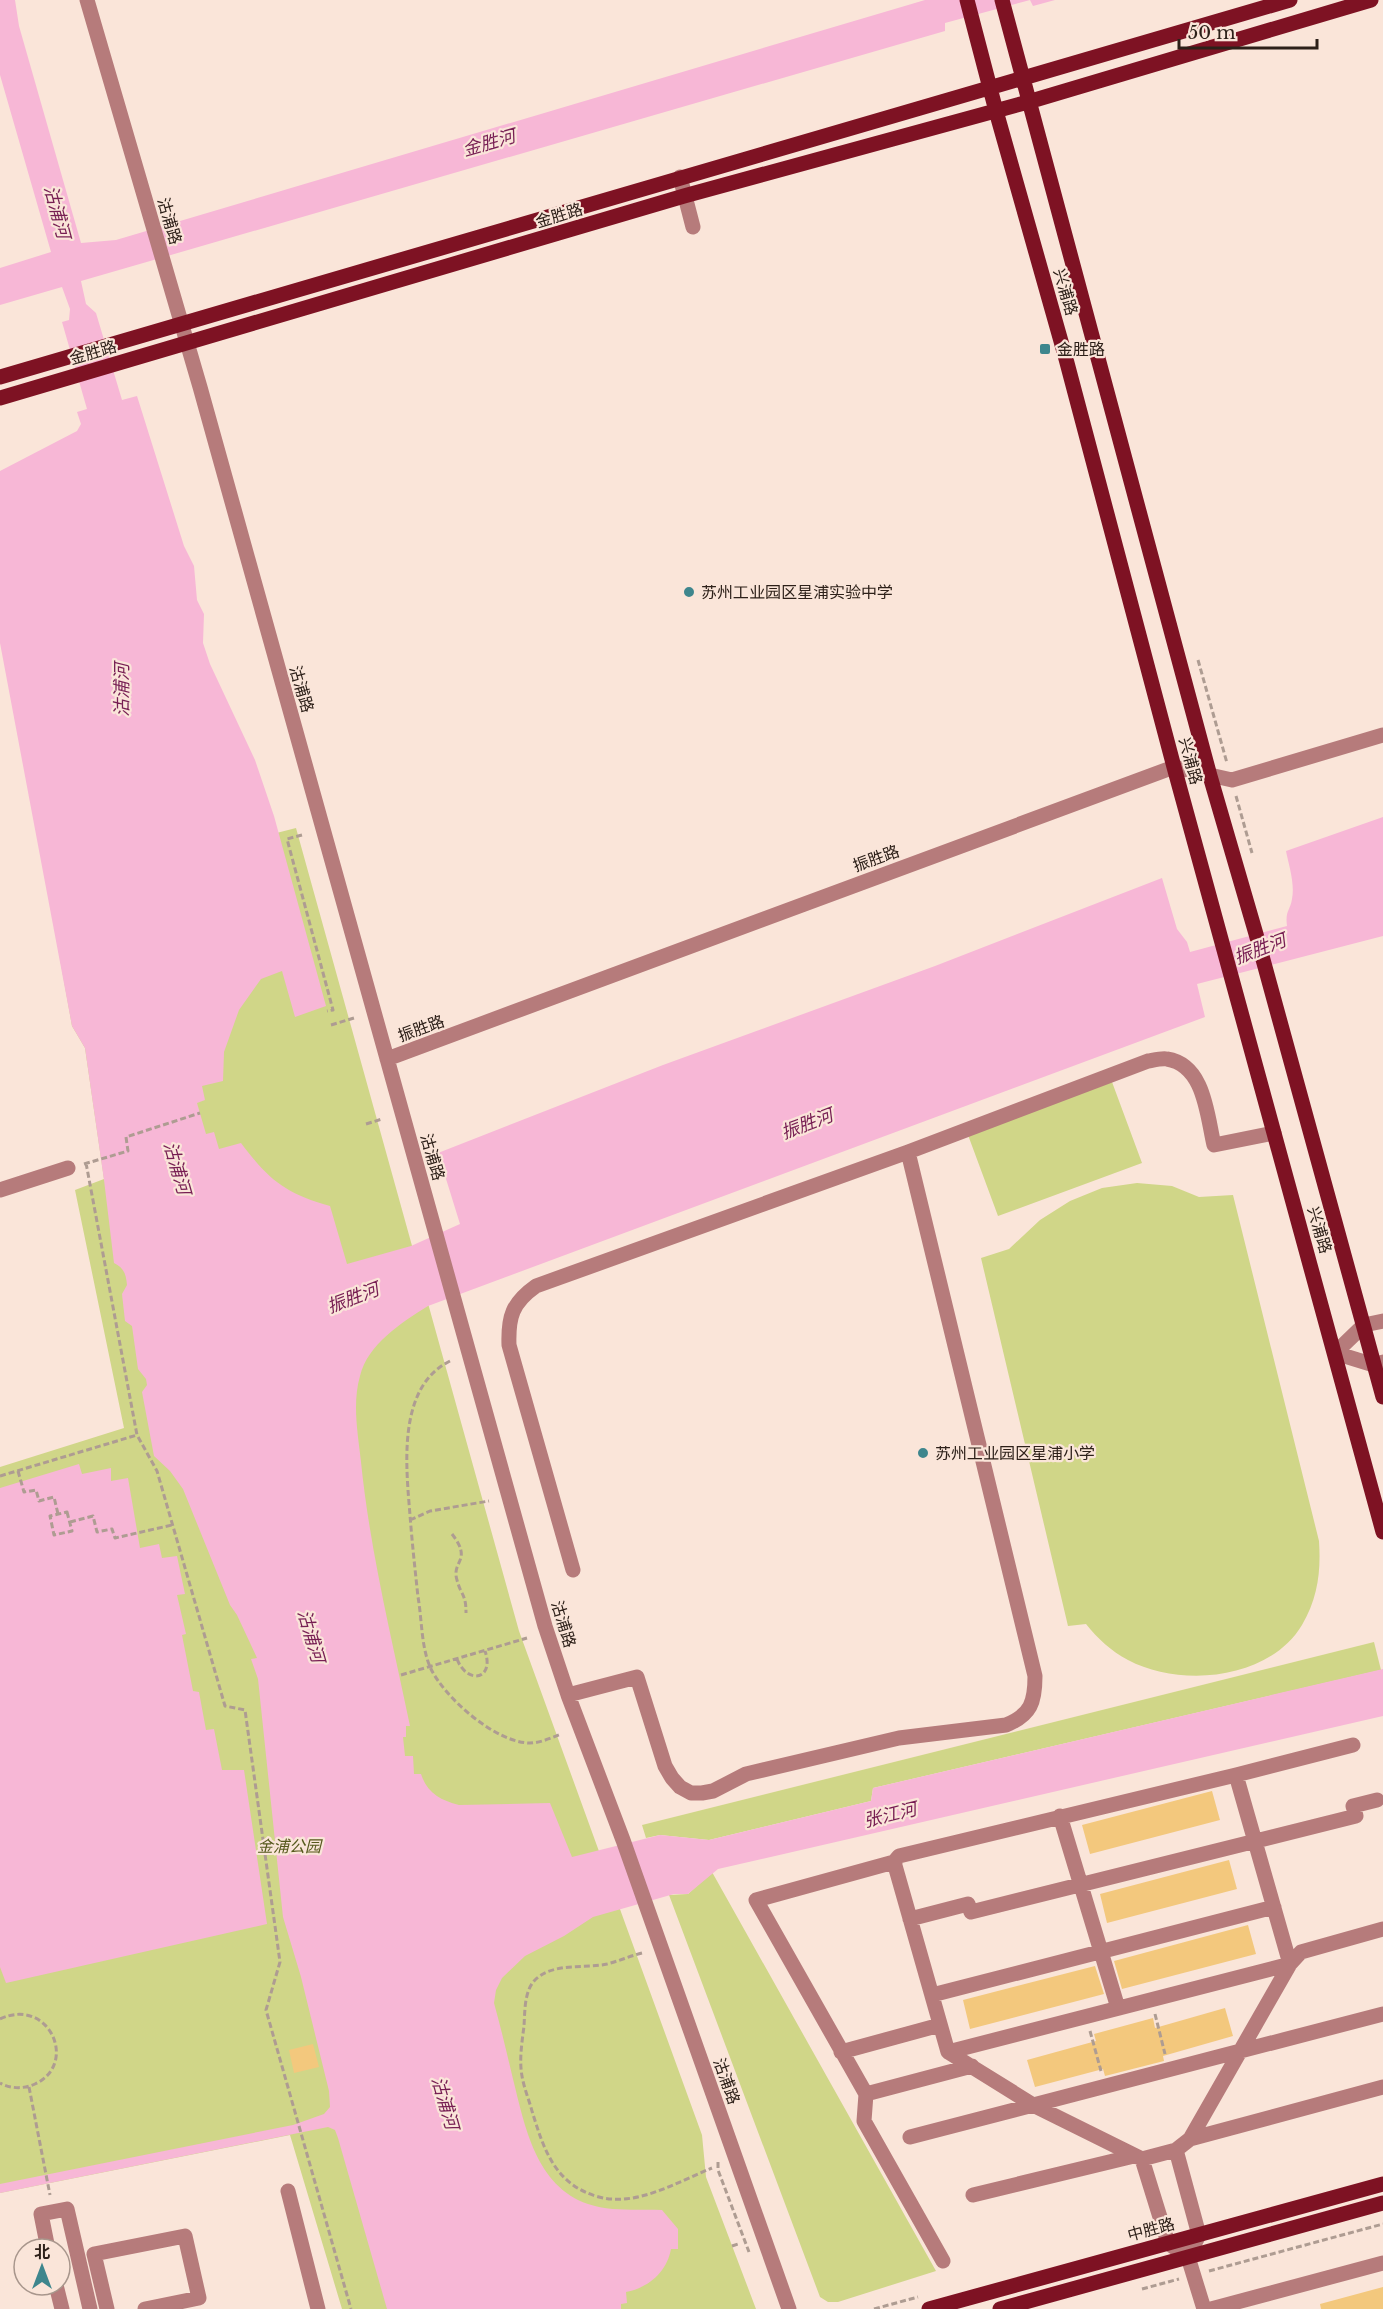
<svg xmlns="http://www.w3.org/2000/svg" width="1383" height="2309" font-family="'Libre Baskerville','Noto Sans SC',serif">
<rect width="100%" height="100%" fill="#fae5d9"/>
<!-- green -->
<path fill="#d0d688" d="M296 828 519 1631 702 2135 706 2177 756 2309H342L290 2135 0 2193V1467L124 1428 75 1190 104 1179 85 1048 72 1026 48 891Z
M1112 1082 1142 1163 998 1216 968 1135Z
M1137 1183 1172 1186 1199 1197 1233 1195 1319 1541C1321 1571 1318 1598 1302 1625 1269 1680 1181 1688 1128 1660 1111 1651 1098 1639 1086 1624L1068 1626 981 1258 1009 1249 1040 1220 1070 1201 1102 1188Z
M1374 1642 1381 1670 873 1788 871 1801 709 1840 660 1835 646 1838 642 1825Z
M712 1872 936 2271 838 2302H828L820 2297 669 1895 688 1894Z"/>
<!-- water -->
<path fill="#f7b7d6" d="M0 0H15L19 26 81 243 116 240 925 0H1055L1033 6 1030 0 945 23V31L81 281 86 304 96 313 122 400 137 396 184 546 194 566 197 600 204 614 203 643 210 664 255 760 274 816 326 1006 295 1017 282 971 261 979 239 1010 224 1052 223 1081 202 1086 205 1100 197 1103 206 1134 214 1132 219 1149 241 1143C269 1180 285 1193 330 1206L347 1264 411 1246 460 1224 438 1153 663 1065 935 966 1162 878 1177 929 1187 942 1190 952 1287 926C1285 911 1290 911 1292 899 1295 884 1289 866 1286 851L1383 817V936L1197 984 1205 1017 428 1306C401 1323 368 1344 360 1376 352 1404 358 1434 361 1462 370 1551 392 1639 410 1726H406V1737H403L405 1756H413L414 1774H421C427 1793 440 1800 459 1805L550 1803 572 1857 660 1835 709 1840 871 1801 873 1788 1383 1669V1716L718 1869 688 1894H674L593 1917 564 1936 525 1956 502 1978 496 1990 494 2003C501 2028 507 2054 513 2079 525 2127 536 2186 588 2204 612 2212 638 2209 662 2210L678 2229V2249H671C667 2272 648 2288 626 2292L627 2303 621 2304V2309H387L338 2138 335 2130 328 2127 0 2193V2184L293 2125 324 2114 330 2107 329 2091 301 1977 283 1917 258 1679 251 1659 257 1658 237 1615 230 1605 183 1489 170 1471 154 1456 142 1392 147 1385 146 1379 138 1369 132 1326 125 1321 122 1294 127 1285C126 1274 124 1268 114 1263L104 1180 85 1048 72 1026 0 643V471L77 431 81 424 77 412 87 409 62 322 69 320 70 309 62 287 0 305V268L51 252 0 75Z
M79 1464 82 1474 111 1468V1481L128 1478 140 1548 159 1544 162 1558 177 1556 185 1594 177 1595 186 1634 182 1635 193 1691 199 1692 206 1730 214 1729 222 1770H244L267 1924 6 1983 0 1967V1488Z"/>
<!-- building -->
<path fill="#f3c87d" d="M1212 1791 1220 1820 1090 1854 1082 1825Z
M1229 1860 1237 1889 1107 1923 1100 1894Z
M1248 1925 1256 1954 1122 1989 1114 1961Z
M1095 1966 1104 1994 970 2029 963 2000Z
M1225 2008 1233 2036 1163 2056 1164 2061 1105 2076 1103 2069 1035 2087 1027 2060 1096 2041 1094 2034 1153 2018 1155 2028Z
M313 2044 319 2067 294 2073 289 2050Z
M1383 2287V2309H1321L1320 2304Z"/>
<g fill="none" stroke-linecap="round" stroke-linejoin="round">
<!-- path -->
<path stroke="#ae9c92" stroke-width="3" stroke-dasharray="6 3" stroke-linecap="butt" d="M1198 660 1227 763
M1236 796 1252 853
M302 835 287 839 333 1010 327 1011
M331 1025 354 1018
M366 1124 382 1119
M86 1163 137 1435 157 1471 225 1706 245 1710 280 1962 266 2010 351 2309
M84 1164 128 1151 126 1137 200 1113
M450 1361C397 1387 406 1466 410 1515 412 1542 415 1569 418 1597 422 1619 421 1648 431 1669 445 1698 496 1743 530 1743 540 1743 551 1738 561 1734
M18 1471 24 1492 36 1490 39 1501 54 1497 58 1514
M0 1476 137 1435
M67 1512 72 1531 54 1535 50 1516Z
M410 1520 430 1511 489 1501
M70 1522 93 1516 97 1532 112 1529 115 1538 172 1525
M452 1534C473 1561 451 1561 457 1580 461 1596 466 1593 466 1613
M457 1659C467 1685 495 1680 485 1651
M401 1675 527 1638
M642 1953C630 1956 619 1961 607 1964 585 1969 555 1962 536 1979 524 1990 525 2011 524 2026 522 2042 519 2060 522 2076 524 2088 529 2100 532 2111 544 2150 555 2185 599 2197 637 2207 677 2182 712 2168
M1155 2014 1165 2054
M0 2019C49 1996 79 2064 35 2084 24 2089 11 2089 0 2083
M1090 2031 1101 2071
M29 2087 50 2195
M718 2162V2170L749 2252
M732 2246 738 2244
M1209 2271 1383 2224
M1142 2289 1179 2279
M874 2309 918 2297"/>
<!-- minor -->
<path stroke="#b67b7b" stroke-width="15" d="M87 0 200 387 545 1626 568 1695 623 1840 789 2309
M680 177 693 227
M387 1059 1174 767 1232 780 1383 735
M0 1190 68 1168
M1383 1321 1364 1325 1335 1353 1374 1365 1383 1362
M573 1570 509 1345C508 1317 512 1303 536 1286L908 1152 1148 1061C1154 1060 1162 1058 1167 1059 1205 1065 1207 1116 1214 1145L1274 1133
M568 1695 637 1677 665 1766 672 1778 680 1787 691 1793H702L713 1791 746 1774 899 1738 1006 1725C1031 1715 1035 1702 1035 1676L908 1152
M1060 1816 1118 2008
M894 1862 948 2052 1035 2106 1142 2159 1176 2150 1190 2139 1290 1964 1236 1775
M910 1919 968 1904 971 1912 1356 1816 1353 1806 1377 1800
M932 1995 1274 1907
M841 2052 940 2025
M948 2052 1290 1964 1301 1952 1383 1929
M866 2094 972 2066
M910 2137 1383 2014
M1190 2139 1383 2087
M1176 2150 1199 2235 1188 2257
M1142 2159 1168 2243 1188 2257 1204 2309
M288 2191 318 2309
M973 2195 1134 2156
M48 2249 41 2214 67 2209 90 2309
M943 2261 864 2121 866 2094 756 1900 894 1862 899 1856 1236 1775 1353 1745
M56 2285 62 2309
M107 2309 94 2254 185 2236 199 2298 145 2309
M1211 2309 1383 2263"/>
<!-- major -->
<path stroke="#7e1223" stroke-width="15" d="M967 0 996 111 1066 359 1174 767 1383 1532
M1002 0 1210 776 1256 934 1383 1397
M0 377 1290 0
M0 398 684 196 1028 102 1371 0
M929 2309 1383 2184
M1000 2309 1383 2203"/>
</g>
<!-- markers -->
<g fill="#3e868d" stroke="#fae5d9" stroke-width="2">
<rect x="1039" y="343" width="12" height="12" rx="3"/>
<circle cx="689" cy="592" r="6"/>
<circle cx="923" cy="1453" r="6"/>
</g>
<g text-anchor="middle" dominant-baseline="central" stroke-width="4.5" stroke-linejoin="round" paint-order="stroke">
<!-- street labels -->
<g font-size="16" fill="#2d2019" stroke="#fae5d9">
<text transform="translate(559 215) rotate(-17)">金胜路</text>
<text transform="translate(170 221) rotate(74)">沽浦路</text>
<text transform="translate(1066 292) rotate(74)">兴浦路</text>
<text transform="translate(93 352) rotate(-16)">金胜路</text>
<text transform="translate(302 689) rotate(74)">沽浦路</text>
<text transform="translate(1191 761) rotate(75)">兴浦路</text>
<text transform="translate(876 858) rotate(-20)">振胜路</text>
<text transform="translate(421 1028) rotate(-20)">振胜路</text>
<text transform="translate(433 1157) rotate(74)">沽浦路</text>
<text transform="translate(1320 1230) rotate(74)">兴浦路</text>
<text transform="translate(564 1624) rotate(73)">沽浦路</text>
<text transform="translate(727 2081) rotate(70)">沽浦路</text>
<text transform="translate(1151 2229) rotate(-15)">中胜路</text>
</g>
<!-- poi labels -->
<g font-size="16" fill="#2d2019" stroke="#fae5d9" text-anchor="start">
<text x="1057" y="349">金胜路</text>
<text x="701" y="592">苏州工业园区星浦实验中学</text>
<text x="935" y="1453">苏州工业园区星浦小学</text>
</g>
<!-- park labels -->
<g font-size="16" font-style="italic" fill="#56591d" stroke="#fae5d9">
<text x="289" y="1846">金浦公园</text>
</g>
<!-- water labels -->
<g font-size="18" font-style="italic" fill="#771e53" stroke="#fae5d9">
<text transform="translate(489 143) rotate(-16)">金胜河</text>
<text transform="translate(57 212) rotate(75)">沽浦河</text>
<text transform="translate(122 690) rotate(-90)">沽浦河</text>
<text transform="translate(1260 949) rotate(-21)">振胜河</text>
<text transform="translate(807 1124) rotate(-21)">振胜河</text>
<text transform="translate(177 1168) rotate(74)">沽浦河</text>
<text transform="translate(353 1298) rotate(-21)">振胜河</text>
<text transform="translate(311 1636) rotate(74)">沽浦河</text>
<text transform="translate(890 1815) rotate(-14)">张江河</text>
<text transform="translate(445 2103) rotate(74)">沽浦河</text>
</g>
</g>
<!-- north arrow -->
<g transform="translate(42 2267)"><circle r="28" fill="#fae5d9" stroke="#a8968c" stroke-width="1.5"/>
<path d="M0-4.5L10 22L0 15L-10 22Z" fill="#3e868d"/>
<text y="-9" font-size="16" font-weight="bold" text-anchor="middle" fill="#2d2019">北</text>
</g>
<!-- scale -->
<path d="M1179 39v9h138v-9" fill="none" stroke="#2d2019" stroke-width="3"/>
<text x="1188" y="39" font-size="18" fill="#2d2019" stroke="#fae5d9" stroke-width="4.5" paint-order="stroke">50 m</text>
</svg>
